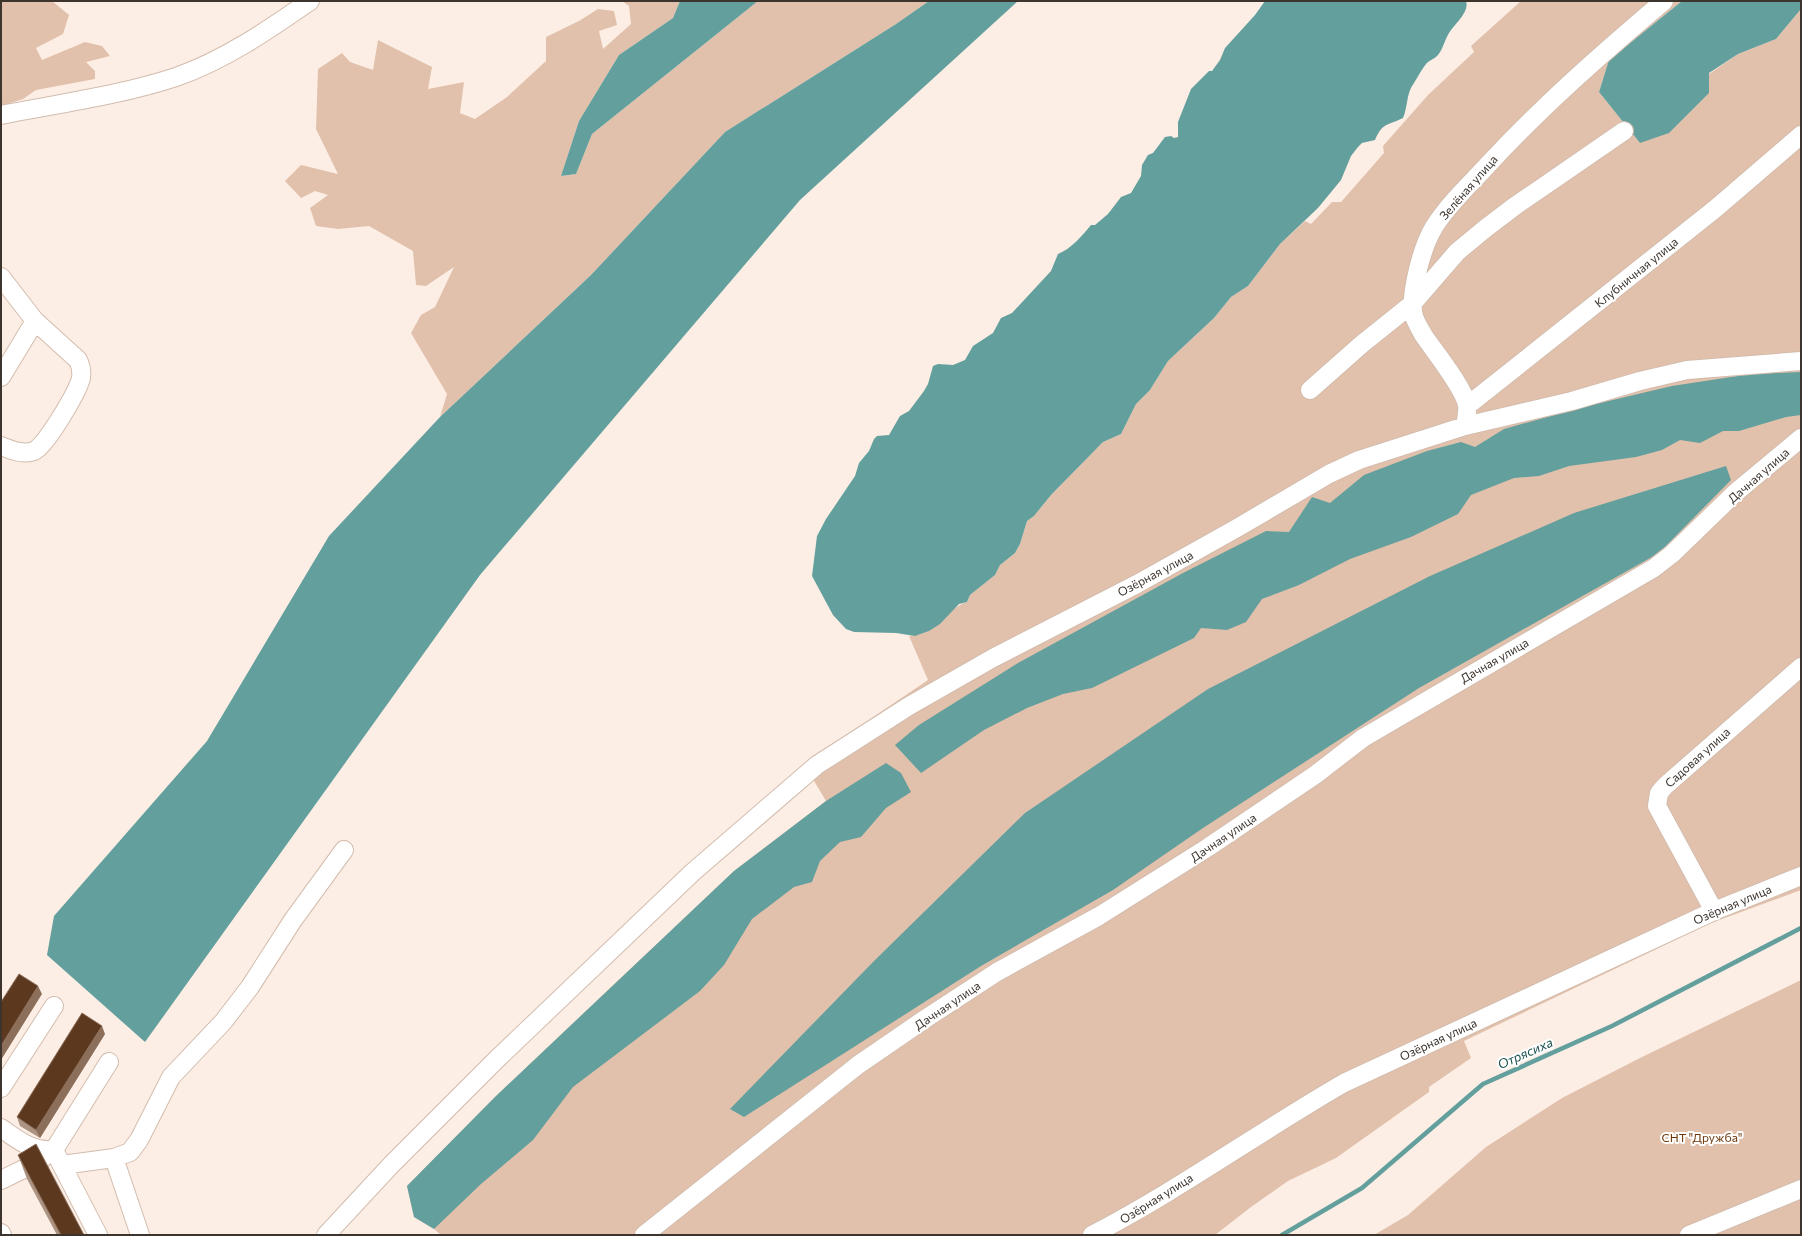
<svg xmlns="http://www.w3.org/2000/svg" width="1802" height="1236" font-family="Commissioner,sans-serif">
<rect width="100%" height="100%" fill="#fceee5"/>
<!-- green -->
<path fill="#e2c1ac" d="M1 1H52L69 15 63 34 36 48 42 60 85 42 102 46 110 56 86 62 95 71V79L36 90 23 99 1 106Z
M622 1H680L673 18 619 55 579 121 561 176 576 174 592 134 758 1H929L896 24 725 132 591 275 440 417 447 394 411 333 421 315 435 307 454 267 426 286 416 285 413 251 369 226 338 229 316 226 310 208 328 195 315 191 301 198 285 181 301 165 338 174 316 129 318 69 342 53 350 62 373 70 378 40 432 67 428 89 464 82 460 113 475 119 507 97 546 61V37L579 21 598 9 614 11 617 25 599 31 603 49 631 24 629 6Z
M1521 1H1682L1609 60 1599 92 1640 143 1709 74 1738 54 1776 39 1801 9V890L1711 923 1464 1041 1471 1058 1429 1087V1092L1336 1158 1288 1181 1251 1207 1215 1235H441L434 1229 414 1217 407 1186 495 1097 734 871 826 801 804 764 928 680 909 636C939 635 944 609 967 602L970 595 995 575 1000 565 1015 553 1020 544 1027 521 1034 516 1051 495 1103 442 1121 434 1136 404 1150 390 1168 361 1214 318 1231 297 1248 286 1280 244 1305 221 1311 224 1332 202H1341L1384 153 1383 146 1428 95 1474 52 1471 46Z
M1801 980V1235H1374L1408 1215 1486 1147 1562 1098 1640 1058Z"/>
<!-- water -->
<path fill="#629f9d" d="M680 1H758L592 134 576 174 561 176 579 121 619 55 673 18Z
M929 1H1018L800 200 480 575 145 1042 47 955 54 916 207 741 329 536 440 417 591 275 725 132 896 24Z
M1265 1H1466C1470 12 1454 24 1449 33 1445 39 1443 49 1438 55 1435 59 1429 60 1426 64 1421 70 1418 77 1414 83 1406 93 1408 107 1403 118 1387 126 1383 122 1375 140L1362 143 1358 147 1351 156 1341 180 1318 208 1280 244 1248 286 1231 297 1214 318 1168 361 1150 390 1136 404 1121 434 1103 442 1051 495 1034 516 1027 521 1020 544 1015 553 1000 565 995 575 970 595 967 602 959 604 940 624 929 631 915 636 896 633 854 632 846 629 833 615 812 576 817 536 826 519 855 476 859 463 869 451 874 439 877 436 889 435 900 416 909 411 924 391 928 384 933 366 938 364 953 365 965 360 973 346 993 333 1001 318 1012 313 1051 271 1058 254C1072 248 1081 237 1091 225H1095L1108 214 1121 197 1131 193 1141 176 1142 165 1148 155 1153 153 1165 137 1171 136 1174 138 1178 137V122L1191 89 1209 71H1212L1220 60 1225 48 1255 15Z
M1682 1H1801V9L1776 39 1738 54 1709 73V93L1669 133 1640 143 1599 92 1609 60Z
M1801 372V415L1786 417 1739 431H1723L1700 443 1680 440 1662 450 1636 457 1569 466 1539 476 1514 478 1471 495 1458 514 1411 537 1350 559 1299 585 1262 599 1246 622 1227 630 1201 628 1194 638 1092 688 1063 694 1027 708 984 730 921 773 895 745 919 725 1018 663 1183 573 1266 531 1289 532 1312 497 1330 503 1364 475 1427 451 1461 442 1475 447 1504 429 1583 407 1672 386 1751 374Z
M1726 466 1731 480 1659 553 1419 688 1203 828 1113 890 981 966 744 1117 730 1109 873 962 1025 813 1208 689 1430 576 1574 513Z
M886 763 901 773 911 792 886 808 861 837 840 842 820 861 812 882 794 887 752 919 724 965 700 991 573 1087 533 1140 481 1184 434 1229 414 1217 407 1186 495 1097 734 871 826 801Z"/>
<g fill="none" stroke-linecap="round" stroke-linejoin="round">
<!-- stream -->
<path stroke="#629f9d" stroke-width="4.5" d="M1282 1235 1362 1188 1483 1084 1612 1026 1801 928"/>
<!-- minor casing -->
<g stroke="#d3bcad" stroke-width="20">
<path id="minor" d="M1 115C57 104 122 95 176 77 225 60 268 30 310 1
M1 277 35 321 1 377
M1310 390 1362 344 1412 304 1457 252 1486 228 1515 206 1624 131
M1467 406 1715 209 1801 135
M1465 426C1466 420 1468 411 1467 405 1464 388 1435 352 1424 336 1420 329 1414 320 1413 312 1411 289 1422 247 1434 227 1447 206 1466 188 1483 170 1539 109 1600 55 1664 1
M1 446C11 450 23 455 34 451 46 446 78 391 81 378 82 371 81 366 78 360L35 321
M1714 911 1657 806 1659 793 1665 786 1801 667
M1 1088 54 1006
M1 1128C18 1140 32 1152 54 1150
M114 1158 140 1235
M62 1165 114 1158 130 1152 139 1140 171 1077 223 1022 250 987 293 920 344 850
M1 1180 30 1166 44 1157
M1 1233 2 1235
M98 1235 54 1150 109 1062
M326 1235 391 1165 497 1059 693 872 817 765 909 706 993 658 1137 584 1237 528 1329 474 1359 460 1465 426 1572 401 1640 381 1687 370 1801 361
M644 1235 858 1065 925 1019 997 972 1099 916 1207 848 1315 775 1363 738 1654 568 1672 554 1735 493 1801 438
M1092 1235C1179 1190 1259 1132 1344 1083L1714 911 1801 876
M1689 1235 1801 1189"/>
</g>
<!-- minor -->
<use href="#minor" stroke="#fff" stroke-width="18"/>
</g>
<!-- wall -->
<path fill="#ac9382" d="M105 1034 40 1138 20 1126 17 1117Z
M18 1155 84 1235H57L27 1179Z"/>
<!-- shaded-wall -->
<path fill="#8c6f5a" d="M38 986 42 994 1 1060V1046Z
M102 1026 105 1034 40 1138 36 1130Z"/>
<!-- building -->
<path fill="#5c381f" stroke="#8c6f5a" d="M19 974 38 986 1 1046V1002Z
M82 1013 102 1026 36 1130 17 1117Z
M36 1144 84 1235H61L18 1155Z"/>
<g text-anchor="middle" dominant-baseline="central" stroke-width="4" stroke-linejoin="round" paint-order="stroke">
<!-- street labels -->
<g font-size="12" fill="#3d342e" stroke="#fff">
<text transform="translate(1468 187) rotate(-49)">Зелёная улица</text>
<text transform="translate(1636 272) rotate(-39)">Клубничная улица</text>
<text transform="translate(1758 475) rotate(-41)">Дачная улица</text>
<text transform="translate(1155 573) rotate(-28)">Озёрная улица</text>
<text transform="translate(1494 660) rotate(-30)">Дачная улица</text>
<text transform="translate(1697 757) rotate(-42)">Садовая улица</text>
<text transform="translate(1223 837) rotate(-34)">Дачная улица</text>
<text transform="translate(1732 904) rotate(-23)">Озёрная улица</text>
<text transform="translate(947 1005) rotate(-34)">Дачная улица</text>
<text transform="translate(1438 1039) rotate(-25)">Озёрная улица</text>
<text transform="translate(1156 1198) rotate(-32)">Озёрная улица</text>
</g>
<!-- park labels -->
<g font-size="12" fill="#6c3608" stroke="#fff">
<text x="1702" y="1137">СНТ "Дружба"</text>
</g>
<!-- water labels -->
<g font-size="13" font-style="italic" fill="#1b514f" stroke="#fff">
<text transform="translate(1525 1053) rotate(-24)">Отрясиха</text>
</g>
</g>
<!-- border -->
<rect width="1802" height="1236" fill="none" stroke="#3d342e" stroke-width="4"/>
</svg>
